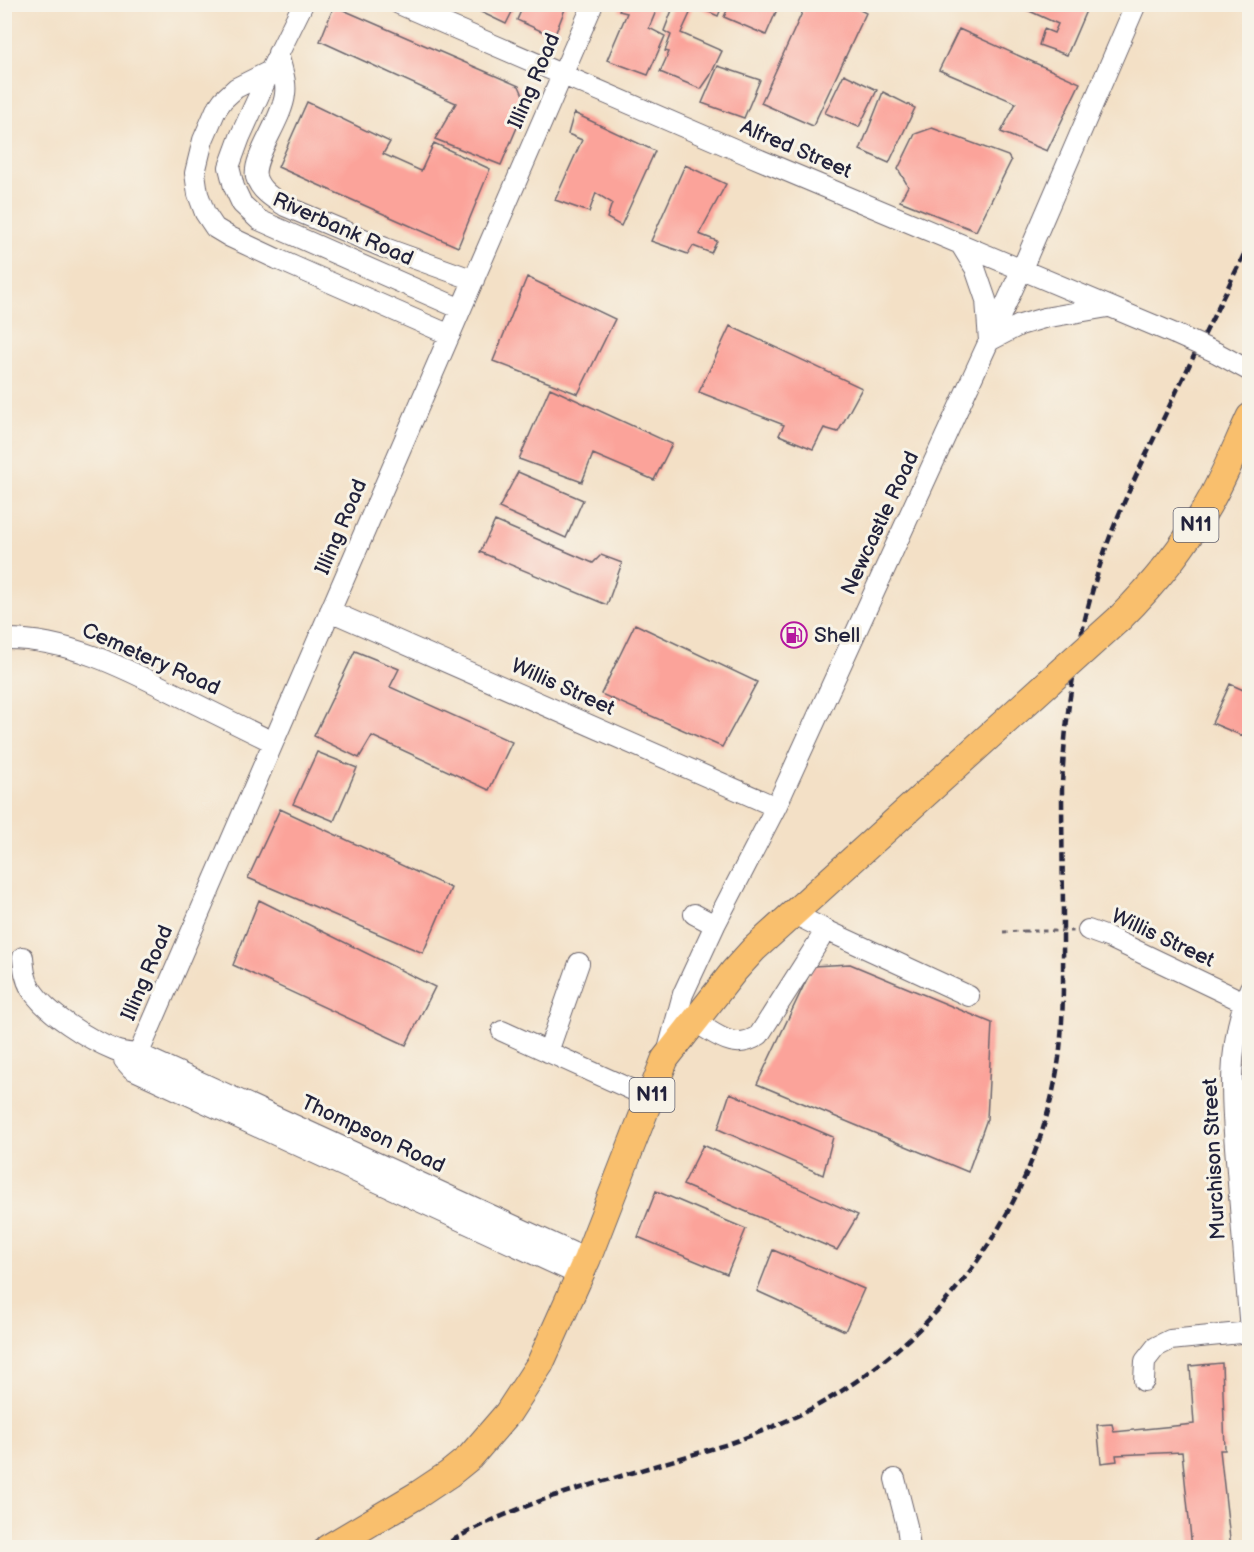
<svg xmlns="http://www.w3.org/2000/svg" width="1254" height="1552" font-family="'Balsamiq Sans',sans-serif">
<rect width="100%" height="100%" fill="#f7f3e8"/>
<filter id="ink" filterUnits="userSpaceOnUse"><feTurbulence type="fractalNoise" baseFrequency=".0167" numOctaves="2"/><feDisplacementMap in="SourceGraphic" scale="12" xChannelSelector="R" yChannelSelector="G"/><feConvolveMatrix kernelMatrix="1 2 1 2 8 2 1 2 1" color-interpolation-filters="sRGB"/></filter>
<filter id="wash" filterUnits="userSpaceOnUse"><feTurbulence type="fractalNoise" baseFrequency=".008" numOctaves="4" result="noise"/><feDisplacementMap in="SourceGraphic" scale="24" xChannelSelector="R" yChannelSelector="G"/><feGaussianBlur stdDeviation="1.35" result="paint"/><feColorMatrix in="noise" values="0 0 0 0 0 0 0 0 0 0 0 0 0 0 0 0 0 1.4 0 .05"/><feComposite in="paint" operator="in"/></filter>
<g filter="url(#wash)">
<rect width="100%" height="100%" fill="#f3e0c6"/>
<g id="blocks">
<!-- building -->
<path fill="#fba39a" d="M464 4H516L506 24Z
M524 4H567L554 37 517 20Z
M622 4H659L649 28 665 36 648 75 607 60 627 13 619 11Z
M691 4H723L718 16Z
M730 4H778L779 5 766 35 724 17Z
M806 4H848L866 13 813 126 761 103Z
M1014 4H1086L1088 6 1067 55 1039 45 1044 29 1054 33 1058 24Z
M674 5H680L692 9 681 33 722 51 710 76 701 89 660 72 669 52 665 51 671 35 664 31Z
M334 6 519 86 527 104 501 165 435 139 456 103 320 41Z
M959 29 1080 83 1047 151 1001 132 1016 103 939 70Z
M718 66 760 80 744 118 702 103Z
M844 74 877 90 859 127 825 113Z
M883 92 915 108 889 163 860 150Z
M307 102 390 142 383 154 421 171 434 143 490 169 458 247 278 167Z
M574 113 655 151 621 226 607 218 612 203 596 193 589 212 555 200 582 140 568 134Z
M932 128 1008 156 1011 161 976 231 900 201 908 186 898 169 915 134Z
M685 165 726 184 699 234 717 241 711 253 693 246 688 254 651 241Z
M527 277 615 319 578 394 493 361Z
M730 326 862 388 838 432 824 428 813 449 779 435 784 425 699 392Z
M550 388 672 444 654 480 593 454 582 482 519 459Z
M518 472 583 500 566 538 499 508Z
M495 521 593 563 601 555 622 563 607 605 480 552Z
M635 624 757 682 722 747 601 694Z
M355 651 399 669 390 687 512 742 489 790 372 736 359 758 314 736Z
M1230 684 1250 693V739L1212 723Z
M317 752 357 768 334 821 293 804Z
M280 809 451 888 423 953 248 878Z
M259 900 435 987 406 1045 233 965Z
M850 964 992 1023 987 1119 968 1172 757 1084 813 966Z
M730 1093 833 1137 823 1175 718 1129Z
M703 1145 858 1215 837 1250 683 1185Z
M656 1191 746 1229 727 1274 638 1237Z
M773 1250 864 1289 845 1331 757 1291Z
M1222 1363 1225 1450H1220L1231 1548H1192L1182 1452 1116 1455 1117 1461 1101 1463 1097 1425 1112 1424 1114 1432 1194 1424 1190 1366Z"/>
</g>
</g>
<g filter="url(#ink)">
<use href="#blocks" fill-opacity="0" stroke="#6b646c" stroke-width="1.5"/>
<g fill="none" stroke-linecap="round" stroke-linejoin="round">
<!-- minor casing -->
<g stroke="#6b646c" stroke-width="22">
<path id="minor" d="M303 4 270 71 240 137 229 167 234 187 242 204 259 220 461 309
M399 4 746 154 1175 334
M278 53C281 67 287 81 285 94 283 119 252 157 256 177 260 191 274 199 285 206L385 248 474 280
M270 71 236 88 223 100 216 110 203 140 195 173 198 194 205 213 215 228 230 237 277 259 450 335
M961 245 975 268 986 300 989 341 1020 325 1044 318 1108 307
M1215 352 1250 371
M330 611 776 807
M4 639C66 638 125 668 178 695 210 711 242 727 273 742
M694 914 715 925
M826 930 969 996
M1088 930 1110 938 1250 1005
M23 957C24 969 25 979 31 989 47 1014 88 1039 115 1050 122 1053 131 1053 139 1054L587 1259
M1250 988C1223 1049 1233 1119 1238 1183 1242 1232 1246 1281 1250 1330
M695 1022C718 1035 734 1052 759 1035L826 930 794 914
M502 1031 650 1098
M668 1050 683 994 715 925 776 807 1021 271 1136 4
M548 1052 579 963
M124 1060 132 1069 579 1275
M132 1069 593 4
M1144 1381 1145 1361 1156 1347 1170 1340 1250 1332
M895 1479 907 1526 910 1548"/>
</g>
<!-- highway casing -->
<g stroke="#6b646c" stroke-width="29">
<path id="highway" d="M1120 618C1154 584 1184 547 1208 505 1224 477 1236 447 1250 417
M328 1548 419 1494 449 1474 470 1457 508 1413 540 1364 587 1259 665 1059 734 971 754 949 1049 682"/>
</g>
<!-- path -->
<path stroke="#6b646c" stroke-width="3" stroke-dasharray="4.5 4.5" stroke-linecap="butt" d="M1003 932 1024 931"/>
<!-- minor -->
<use href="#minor" stroke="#fff" stroke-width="20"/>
<!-- highway -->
<use href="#highway" stroke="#f9bf6d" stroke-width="27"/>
<!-- rail -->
<path stroke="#22223b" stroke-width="4.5" stroke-dasharray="9 4.5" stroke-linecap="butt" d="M439 1548C476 1526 514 1510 554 1496L728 1444C764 1431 799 1417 832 1397 952 1324 1039 1198 1059 1058 1064 1016 1063 973 1063 931 1063 883 1062 834 1062 786 1065 708 1078 633 1102 559 1116 517 1135 478 1154 438 1185 373 1218 308 1250 242"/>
<!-- minor-bridge casing -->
<g stroke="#6b646c" stroke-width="22" stroke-linecap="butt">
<path id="minor-bridge" d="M1175 334 1215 352"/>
</g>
<!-- highway-bridge casing -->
<g stroke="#6b646c" stroke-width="29" stroke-linecap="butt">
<path id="highway-bridge" d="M1049 682 1120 618"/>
</g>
<!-- path-bridge -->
<path stroke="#6b646c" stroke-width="3" stroke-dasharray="4.5 4.5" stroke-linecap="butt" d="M1024 931H1075"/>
<!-- minor-bridge -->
<use href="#minor-bridge" stroke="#fff" stroke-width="20"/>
<!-- highway-bridge -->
<use href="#highway-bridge" stroke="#f9bf6d" stroke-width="27"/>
</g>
</g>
<!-- icons -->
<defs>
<g id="fuel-ring" transform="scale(1.35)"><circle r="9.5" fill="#f7f3e8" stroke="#b5179e" stroke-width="1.5"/><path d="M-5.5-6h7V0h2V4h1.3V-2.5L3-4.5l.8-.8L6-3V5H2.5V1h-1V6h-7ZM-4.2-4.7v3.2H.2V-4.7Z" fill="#b5179e"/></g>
</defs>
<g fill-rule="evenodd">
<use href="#fuel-ring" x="794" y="635"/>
</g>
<g text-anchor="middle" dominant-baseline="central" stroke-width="6" stroke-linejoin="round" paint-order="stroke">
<!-- shield labels -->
<g fill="#f7f3e8" stroke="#62616f" stroke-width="1.5">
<rect x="1173.5" y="508" width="45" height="34" rx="4.5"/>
<rect x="629.5" y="1078" width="45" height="34" rx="4.5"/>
</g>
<g font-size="20" font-weight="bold" fill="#22223b">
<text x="1196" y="525">N11</text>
<text x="652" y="1095">N11</text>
</g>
<!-- street labels -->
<g font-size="21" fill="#22223b" stroke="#f7f3e8">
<text transform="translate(534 81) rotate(-67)">Illing Road</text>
<text transform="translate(796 149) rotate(23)">Alfred Street</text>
<text transform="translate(343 229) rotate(24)">Riverbank Road</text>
<text transform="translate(880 523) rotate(-65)">Newcastle Road</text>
<text transform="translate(341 527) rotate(-67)">Illing Road</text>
<text transform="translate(151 659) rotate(24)">Cemetery Road</text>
<text transform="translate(563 687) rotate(24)">Willis Street</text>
<text transform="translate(1163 938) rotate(25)">Willis Street</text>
<text transform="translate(147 973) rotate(-67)">Illing Road</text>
<text transform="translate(373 1134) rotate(25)">Thompson Road</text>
<text transform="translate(1214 1159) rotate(-93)">Murchison Street</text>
</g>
<!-- poi labels -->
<g font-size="21" fill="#22223b" stroke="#f7f3e8" text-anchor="start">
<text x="814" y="635">Shell</text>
</g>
</g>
<!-- margin -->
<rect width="1254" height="1552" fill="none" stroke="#f7f3e8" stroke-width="24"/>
</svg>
